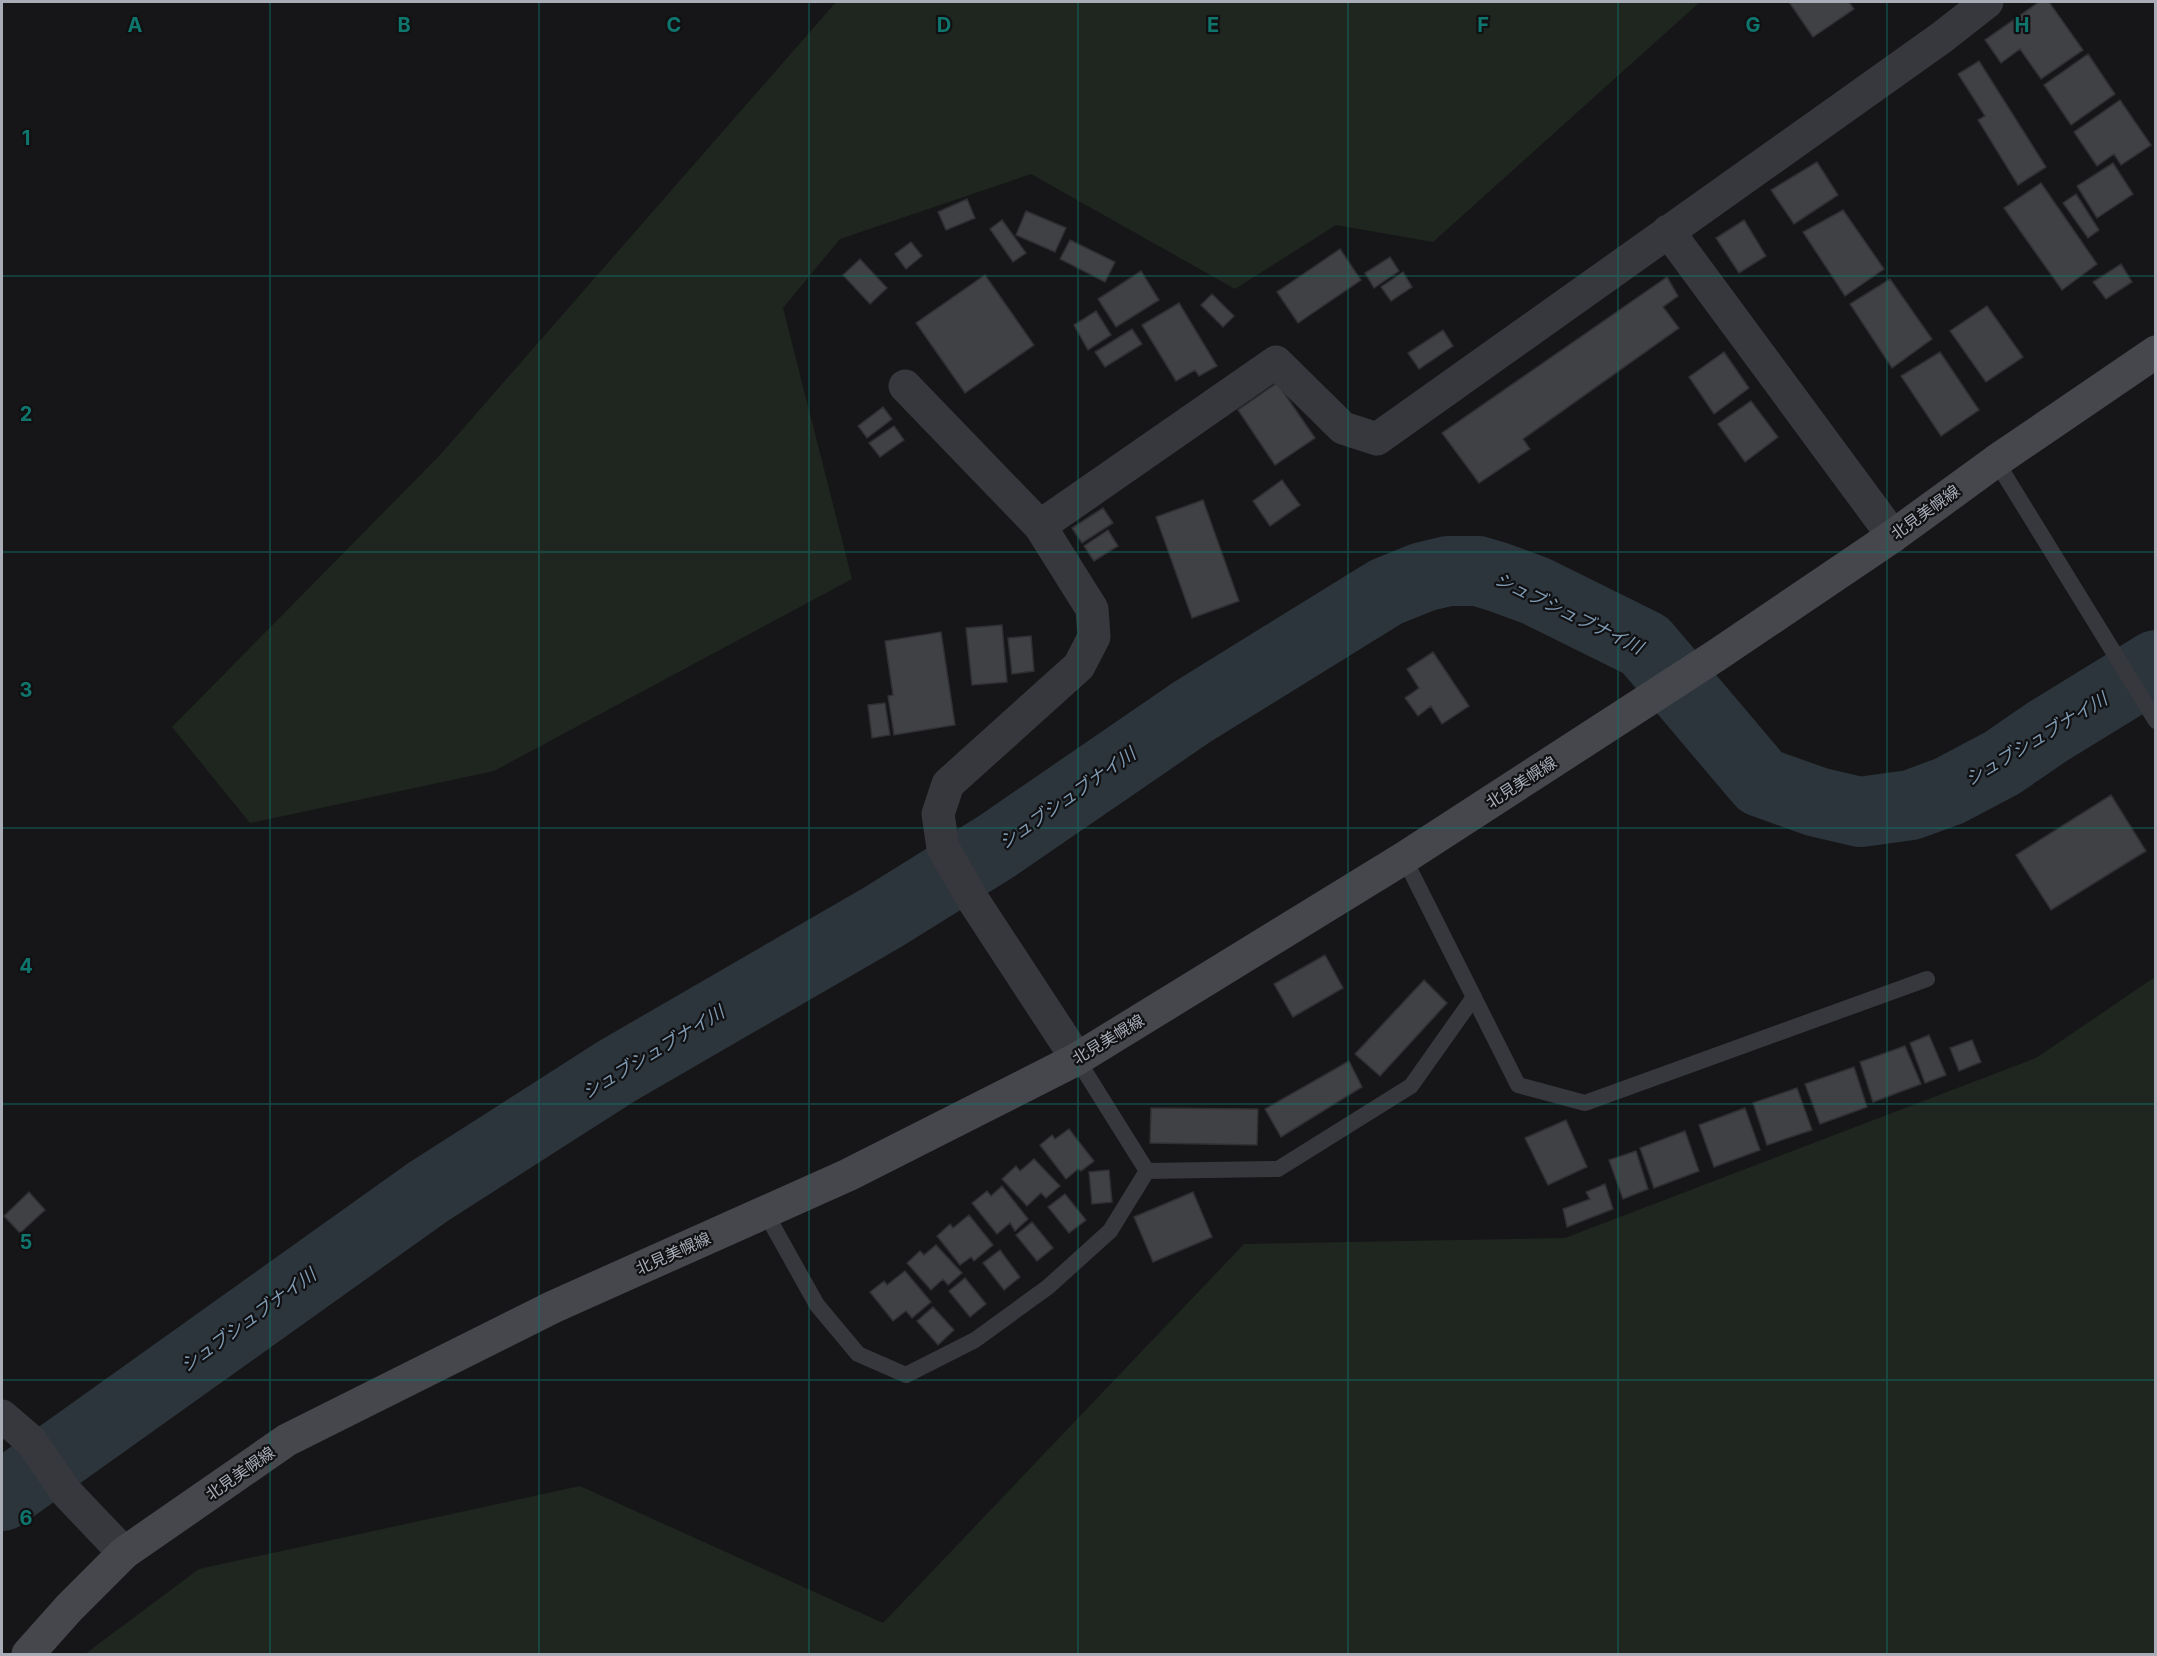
<svg xmlns="http://www.w3.org/2000/svg" width="2157" height="1656" font-family="Inter,'Noto Sans JP',sans-serif">
<rect width="100%" height="100%" fill="#161618"/>
<!-- green -->
<path fill="#1e261f" d="M836 2H1700L1433 242 1336 225 1235 289 1031 174 840 239 783 308 852 579 494 771 250 823 172 727 440 455Z
M2155 977V1654H85L199 1569 580 1486 883 1623 1244 1244 1565 1238 2036 1058Z"/>
<g fill="none" stroke-linecap="round" stroke-linejoin="round">
<!-- river -->
<path stroke="#2c353c" stroke-width="70" d="M2 1496 428 1192 617 1071 883 917 997 846 1192 712 1386 592 1423 577 1448 571H1478L1498 577 1536 591 1645 645 1761 782 1817 802 1860 812 1911 805 1949 791 2002 763 2047 732 2156 665"/>
</g>
<!-- building -->
<path fill="#404145" stroke="#303034" stroke-width="1.5" d="M1789 2H1849L1854 9 1813 37Z
M2039 2H2049L2083 50 2041 79 2020 49 2001 63 1985 40Z
M2088 54 2115 94 2071 125 2044 85Z
M1979 61 2046 167 2018 185 1978 120 1985 116 1958 74Z
M2120 100 2151 145 2121 165 2114 154 2097 166 2074 132Z
M1817 162 1838 195 1794 224 1771 190Z
M2113 163 2133 194 2097 218 2077 186Z
M2041 183 2097 264 2062 290 2004 208Z
M2076 194 2099 230 2088 238 2063 203Z
M967 199 975 218 946 230 938 212Z
M1843 210 1884 269 1845 296 1803 232Z
M1026 211 1066 228 1055 252 1016 235Z
M1002 220 1026 253 1013 262 990 229Z
M1744 220 1766 256 1739 273 1716 238Z
M1070 240 1115 262 1105 282 1060 259Z
M911 242 922 256 906 269 895 254Z
M1340 249 1361 280 1298 323 1277 292Z
M1390 257 1399 271 1374 288 1365 273Z
M860 259 887 288 870 304 843 275Z
M2121 264 2132 282 2106 299 2093 282Z
M1141 271 1159 300 1116 327 1098 299Z
M1403 272 1412 287 1391 301 1381 287Z
M985 275 1034 345 965 393 916 323Z
M1667 277 1678 296 1663 307 1679 328 1523 439 1530 449 1479 483 1442 433Z
M1890 279 1932 339 1892 368 1850 304Z
M1212 294 1234 316 1223 327 1201 305Z
M1179 303 1217 366 1199 376 1195 370 1176 381 1142 325Z
M1987 306 2023 357 1986 382 1950 331Z
M1096 311 1111 335 1088 350 1074 325Z
M1132 329 1142 344 1105 367 1095 352Z
M1443 330 1453 346 1419 369 1408 353Z
M1724 352 1749 388 1714 414 1689 377Z
M1940 352 1979 410 1941 436 1901 376Z
M1277 383 1315 438 1275 465 1238 410Z
M1751 401 1778 437 1745 462 1718 424Z
M883 407 892 419 867 438 858 426Z
M894 426 904 440 880 457 869 443Z
M1282 480 1300 505 1270 526 1253 501Z
M1203 500 1239 601 1192 618 1156 517Z
M1103 508 1113 523 1082 543 1072 528Z
M1108 530 1118 546 1094 561 1084 546Z
M1002 625 1007 682 972 685 966 628Z
M941 632 955 725 894 735 888 696 893 695 885 641Z
M1031 636 1034 671 1012 674 1008 638Z
M1433 652 1469 706 1442 724 1431 706 1418 716 1405 698 1419 688 1407 669Z
M885 703 890 735 872 738 868 705Z
M2111 795 2146 851 2051 910 2016 855Z
M1325 955 1343 988 1293 1017 1274 984Z
M1424 980 1447 1003 1380 1076 1355 1054Z
M1929 1035 1946 1075 1925 1083 1910 1043Z
M1972 1040 1981 1062 1959 1071 1950 1048Z
M1905 1046 1921 1084 1873 1102 1860 1062Z
M1349 1061 1362 1087 1281 1137 1265 1109Z
M1854 1067 1867 1107 1820 1124 1805 1084Z
M1797 1088 1812 1130 1767 1145 1753 1103Z
M1151 1108 1258 1109 1257 1145 1150 1143Z
M1745 1108 1760 1150 1714 1167 1699 1125Z
M1566 1120 1587 1167 1548 1185 1525 1138Z
M1069 1129 1094 1161 1081 1171 1078 1169 1066 1179 1040 1145 1052 1135 1055 1139Z
M1685 1131 1699 1171 1654 1188 1640 1148Z
M1636 1151 1648 1189 1623 1199 1609 1160Z
M1034 1159 1060 1186 1046 1198 1041 1193 1027 1206 1002 1179 1016 1166 1020 1171Z
M1109 1170 1112 1202 1092 1204 1089 1172Z
M1605 1184 1613 1209 1567 1227 1563 1209 1590 1199 1586 1192Z
M1002 1186 1028 1219 1015 1231 1010 1223 997 1234 972 1203 987 1191 991 1196Z
M29 1192 45 1210 20 1233 4 1216Z
M1193 1192 1212 1237 1153 1262 1134 1217Z
M1065 1194 1086 1220 1069 1233 1048 1207Z
M969 1215 993 1245 974 1261 971 1257 960 1265 937 1236 950 1224 953 1228Z
M1032 1222 1053 1248 1037 1261 1016 1235Z
M936 1245 962 1273 948 1285 943 1279 931 1290 907 1263 920 1251 924 1255Z
M1000 1250 1020 1277 1004 1290 983 1263Z
M905 1271 931 1302 912 1318 906 1311 893 1321 870 1292 884 1281 887 1285Z
M965 1278 986 1304 970 1317 949 1291Z
M933 1307 954 1330 938 1345 917 1321Z"/>
<g fill="none" stroke-linecap="round" stroke-linejoin="round">
<!-- lane -->
<path stroke="#37383d" stroke-width="16" d="M1996 461 2156 721
M1404 858 1518 1085 1585 1103 1927 979
M1077 1059 1147 1171 1278 1169 1411 1086 1474 997
M765 1212 817 1305 858 1354 906 1375 975 1340 1048 1287 1110 1231 1147 1171"/>
<!-- street -->
<path stroke="#37383d" stroke-width="33" d="M1668 231 1893 536
M905 386 1040 526 1092 609 1094 637 1079 666 948 784 938 814 943 848 973 900 1077 1059
M1040 526 1276 362 1343 428 1377 439 1941 38 1987 2
M2 1416 31 1441 66 1492 124 1553"/>
<!-- secondary -->
<path stroke="#45474d" stroke-width="33" d="M28 1654 69 1608 124 1553 287 1440 553 1307 848 1175 1077 1059 1404 858 1717 655 1893 536 1996 461 2156 352"/>
</g>
<!-- grid -->
<path fill="none" stroke="#0f766e" stroke-width="1.5" stroke-opacity="0.55" d="M270 2V1654M539 2V1654M809 2V1654M1078 2V1654M1348 2V1654M1618 2V1654M1887 2V1654M2 276H2156M2 552H2156M2 828H2156M2 1104H2156M2 1380H2156"/>
<g text-anchor="middle" dominant-baseline="central" stroke-width="4.5" stroke-linejoin="round" paint-order="stroke">
<!-- street labels -->
<g font-size="16" fill="#a8adb8" stroke="#111113">
<text transform="translate(1925 512) rotate(-36)">北見美幌線</text>
<text transform="translate(1521 782) rotate(-33)">北見美幌線</text>
<text transform="translate(1108 1039) rotate(-31)">北見美幌線</text>
<text transform="translate(673 1253) rotate(-24)">北見美幌線</text>
<text transform="translate(240 1473) rotate(-35)">北見美幌線</text>
</g>
<!-- water labels -->
<g font-size="18" font-style="italic" fill="#7f9bb3" stroke="#111113">
<text transform="translate(1569 613) rotate(26)">シュブシュブナイ川</text>
<text transform="translate(2036 739) rotate(-31)">シュブシュブナイ川</text>
<text transform="translate(1067 798) rotate(-35)">シュブシュブナイ川</text>
<text transform="translate(653 1052) rotate(-31)">シュブシュブナイ川</text>
<text transform="translate(248 1320) rotate(-36)">シュブシュブナイ川</text>
</g>
</g>
<g font-size="20" text-anchor="middle" font-weight="bold" fill="#0f766e" stroke="#111113" stroke-width="4.5" stroke-linejoin="round" paint-order="stroke">
<text x="135" y="32">A</text>
<text x="404" y="32">B</text>
<text x="674" y="32">C</text>
<text x="944" y="32">D</text>
<text x="1213" y="32">E</text>
<text x="1483" y="32">F</text>
<text x="1753" y="32">G</text>
<text x="2022" y="32">H</text>
<text x="26" y="145">1</text>
<text x="26" y="421">2</text>
<text x="26" y="697">3</text>
<text x="26" y="973">4</text>
<text x="26" y="1249">5</text>
<text x="26" y="1525">6</text>
</g>
<!-- border -->
<rect width="2157" height="1656" fill="none" stroke="#a8adb8" stroke-width="6"/>
</svg>
